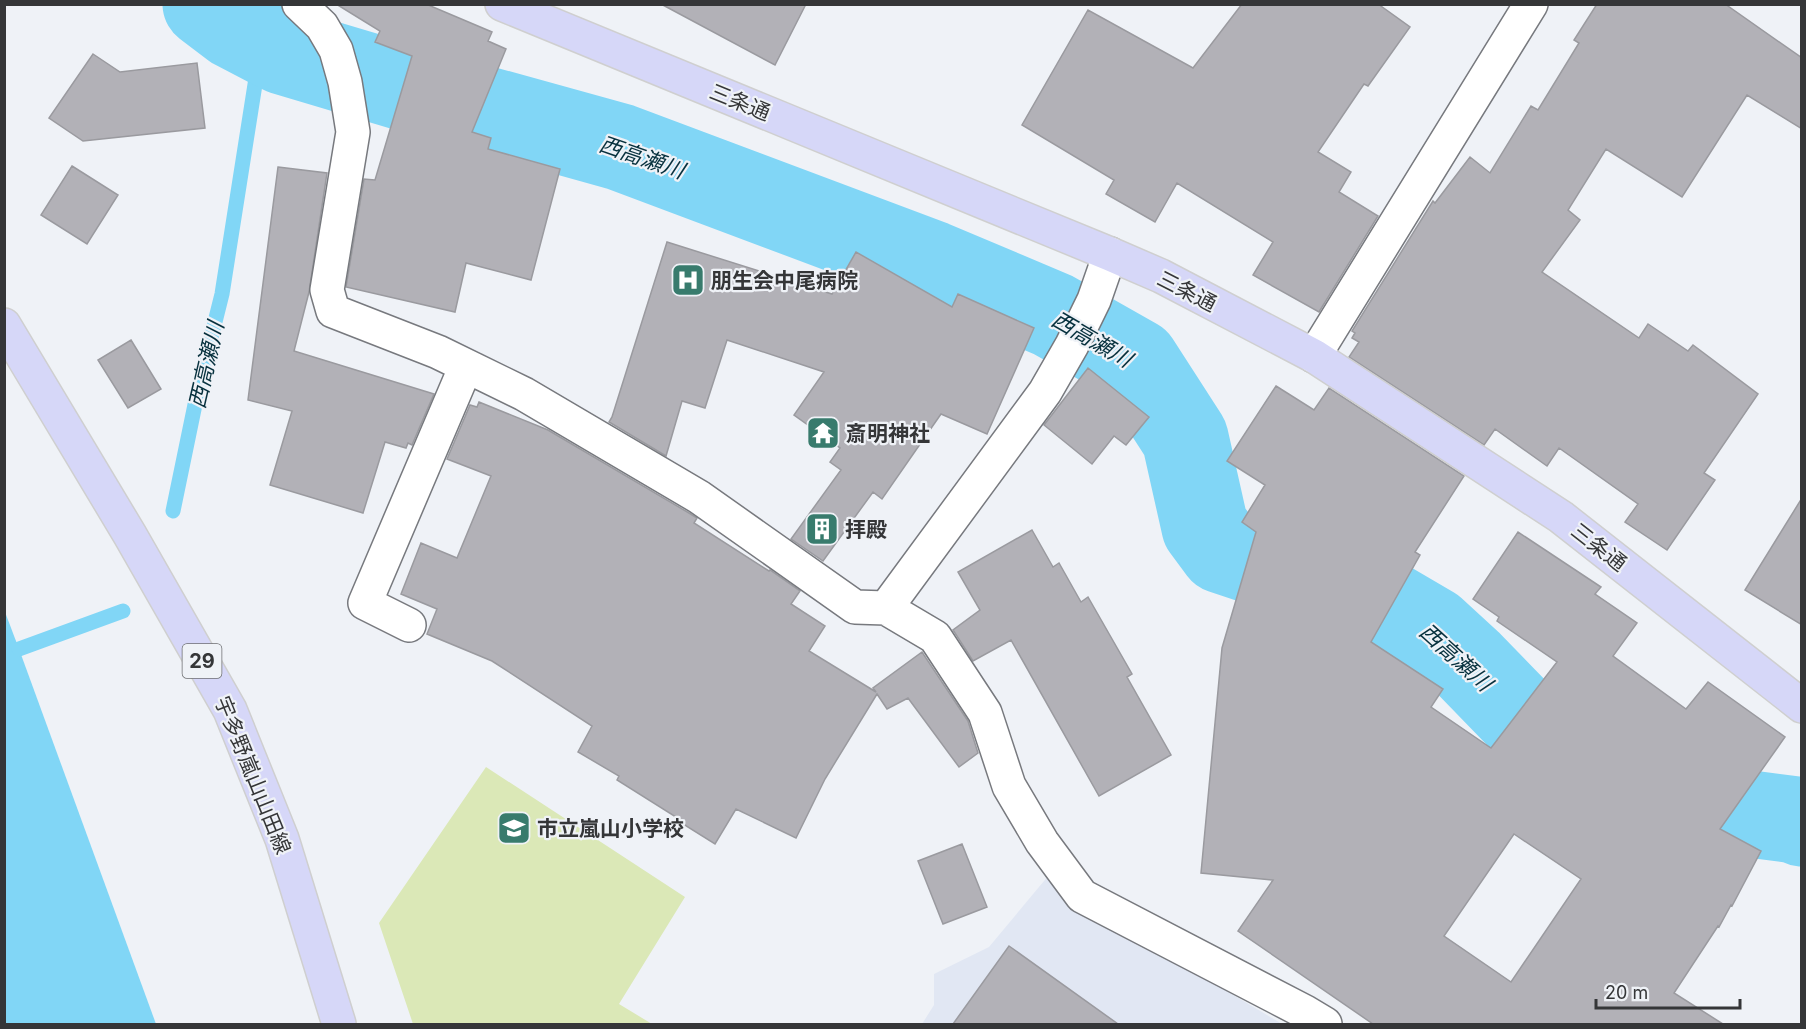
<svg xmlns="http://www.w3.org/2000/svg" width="1806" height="1029" font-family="Inter,'Noto Sans JP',sans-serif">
<rect width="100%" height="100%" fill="#eff2f7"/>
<!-- built -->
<path fill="#e1e7f3" d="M1049 875 1079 903 1282 1024H922L934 1005V974L989 947Z"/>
<!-- green -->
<path fill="#dbe8b7" d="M486 767 685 897 619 1004 652 1024H413L379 923Z"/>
<!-- water -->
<path fill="#81d6f6" d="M5 612 19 649 156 1024H5Z"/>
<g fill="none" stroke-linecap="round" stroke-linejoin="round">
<!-- stream -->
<path stroke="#81d6f6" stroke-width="15" d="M173 511 198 390 222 294 262 40
M19 649 123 611"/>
<!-- river -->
<path stroke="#81d6f6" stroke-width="87" d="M206 4 235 26 283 51 407 88 620 147 932 264 1053 315 1136 362 1185 438 1205 527 1222 550 1391 606 1432 630 1469 664 1569 767 1599 786 1727 811 1796 820 1802 823"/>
</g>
<!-- building -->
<path fill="#b2b1b7" stroke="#9a9a9f" stroke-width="1.5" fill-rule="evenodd" d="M336 4H426L492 32 488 41 506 49 472 132 491 138 488 149 560 169 531 280 466 263 455 312 346 287 364 179 375 180 412 56 375 42 380 31Z
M661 4H806L775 65Z
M1242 4H1378L1410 27 1368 86 1364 84 1318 152 1351 172 1339 192 1378 216 1319 312 1253 275 1273 242 1177 183 1155 222 1106 194 1114 180 1022 125 1088 10 1193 68Z
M1597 4H1725L1802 58V129L1747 95 1682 197 1606 149 1568 210 1580 220 1542 272 1639 338 1648 324 1688 351 1693 345 1758 394 1704 473 1715 480 1667 550 1625 522 1638 504 1559 448 1547 466 1495 429 1484 445 1349 357 1359 342 1352 338 1355 333 1352 331 1433 201 1435 203 1470 157 1490 173 1531 106 1538 110 1579 43 1574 40Z
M93 54 120 72 197 63 205 128 83 141 49 118Z
M72 166 118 195 87 244 41 215Z
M278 167 327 173 309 292 294 351 434 394 412 445 408 443 406 448 385 442 363 513 270 485 292 411 248 400Z
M667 242 832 294 856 252 952 307 958 294 1034 328 987 434 941 414 882 499 873 492 823 561 791 539 841 470 830 462 840 448 794 415 824 372 727 340 705 408 682 401 666 456 609 422 612 417Z
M131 340 161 389 128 408 98 360Z
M1088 368 1149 417 1126 445 1114 436 1092 464 1044 425Z
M1276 386 1314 410 1329 388 1464 476 1415 552 1420 555 1371 642 1443 689 1431 707 1491 748 1557 662 1497 621 1499 617 1473 599 1518 532 1601 587 1595 594 1637 623 1613 656 1686 709 1708 682 1785 737 1720 829 1761 851 1732 906 1731 905 1719 927 1718 926 1674 993 1723 1024H1373L1238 931 1273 880 1201 873 1222 648 1256 532 1242 522 1265 485 1227 461ZM1514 834 1581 879 1511 982 1444 936Z
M479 402 548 430 689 513 697 518 694 523 769 571 770 570 800 591 791 604 825 626 809 651 876 692 873 688 922 652 968 721 978 753 959 767 908 698 887 709 877 694 825 779 796 838 736 809 715 844 675 819 676 817 617 780 619 776 578 752 592 726 492 661 427 634 437 609 401 594 421 543 457 558 491 476 447 459 470 405 477 407Z
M1802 498V625L1745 590Z
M1032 530 1053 567 1059 563 1081 602 1088 597 1132 674 1127 677 1171 755 1099 796 1011 640 973 661 953 630 980 610 958 572Z
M962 844 987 907 943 924 918 861Z
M1009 946 1118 1024H953Z"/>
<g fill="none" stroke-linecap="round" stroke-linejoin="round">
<!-- minor casing -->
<g stroke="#77797e" stroke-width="36">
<path id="minor" d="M299 4 322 26 336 50 345 82 353 132 327 290 333 311 438 352 524 394 699 497 855 607 886 608 935 637 985 713 1009 786 1042 842 1082 896 1305 1012 1325 1024
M1314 356 1531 4
M886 608 1045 392 1072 345 1094 300 1110 254
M409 625 365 603 466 366"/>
</g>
<!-- major casing -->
<g stroke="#cfcfcf" stroke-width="36">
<path id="major" d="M502 4 1110 254 1161 276 1314 356 1561 517 1802 706
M4 325 130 535 230 710 282 839 339 1024"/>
</g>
<!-- minor -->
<use href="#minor" stroke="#fff" stroke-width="33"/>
<!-- major -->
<use href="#major" stroke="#d6d7f8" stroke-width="33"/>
</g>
<!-- icons -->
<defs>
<g id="hospital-square" transform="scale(1.725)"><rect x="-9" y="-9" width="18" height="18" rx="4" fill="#387b6d" stroke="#eff2f7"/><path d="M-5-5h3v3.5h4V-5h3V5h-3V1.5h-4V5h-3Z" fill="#fff"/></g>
<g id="temple-square" transform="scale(1.725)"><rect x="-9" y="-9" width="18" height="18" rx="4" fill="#387b6d" stroke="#eff2f7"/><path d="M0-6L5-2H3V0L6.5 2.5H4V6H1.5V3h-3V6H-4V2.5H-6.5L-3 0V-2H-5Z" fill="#fff"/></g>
<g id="building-square" transform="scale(1.725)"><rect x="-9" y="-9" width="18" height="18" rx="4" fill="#387b6d" stroke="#eff2f7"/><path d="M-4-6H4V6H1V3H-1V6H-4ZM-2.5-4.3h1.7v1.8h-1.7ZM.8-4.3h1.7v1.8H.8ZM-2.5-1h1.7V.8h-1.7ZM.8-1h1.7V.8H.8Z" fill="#fff"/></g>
<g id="school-square" transform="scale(1.725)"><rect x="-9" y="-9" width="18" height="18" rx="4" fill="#387b6d" stroke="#eff2f7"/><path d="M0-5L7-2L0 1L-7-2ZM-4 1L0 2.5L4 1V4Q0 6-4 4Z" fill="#fff"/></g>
</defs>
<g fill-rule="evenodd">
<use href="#hospital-square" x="688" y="280"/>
<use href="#temple-square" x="823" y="433"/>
<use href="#building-square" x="822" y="529"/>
<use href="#school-square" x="514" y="828"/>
</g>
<g text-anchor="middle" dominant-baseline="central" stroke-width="4.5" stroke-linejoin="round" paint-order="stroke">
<!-- shield labels -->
<rect fill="#eff2f7" stroke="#6d6e71" stroke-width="1.5" x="182.5" y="644" width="39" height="34" rx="4.5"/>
<g font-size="20" font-weight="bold" fill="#353638">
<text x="202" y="661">29</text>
</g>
<!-- street labels -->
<g font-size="21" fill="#353638" stroke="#eff2f7">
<text transform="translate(740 102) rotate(22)">三条通</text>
<text transform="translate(1187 291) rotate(27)">三条通</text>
<text transform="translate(1599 547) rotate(38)">三条通</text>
<text transform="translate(253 775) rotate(68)">宇多野嵐山山田線</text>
</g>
<!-- poi labels -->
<g font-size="21" font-weight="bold" fill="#353638" stroke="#eff2f7" text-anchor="start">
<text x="711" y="280">朋生会中尾病院</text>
<text x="846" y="433">斎明神社</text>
<text x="845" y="529">拝殿</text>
<text x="537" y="828">市立嵐山小学校</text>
</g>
<!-- water labels -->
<g font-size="22" font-style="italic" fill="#07313e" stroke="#eff2f7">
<text transform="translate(642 157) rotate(19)">西高瀬川</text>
<text transform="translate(1092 339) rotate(30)">西高瀬川</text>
<text transform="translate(206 365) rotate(-77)">西高瀬川</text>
<text transform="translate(1456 657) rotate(42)">西高瀬川</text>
</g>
</g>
<!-- border -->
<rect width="1806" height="1029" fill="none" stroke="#353638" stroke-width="12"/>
<!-- scale -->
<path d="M1596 999v9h144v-9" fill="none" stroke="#353638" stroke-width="3"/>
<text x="1605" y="999" font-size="18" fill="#353638" stroke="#eff2f7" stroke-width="4.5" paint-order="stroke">20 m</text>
</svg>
